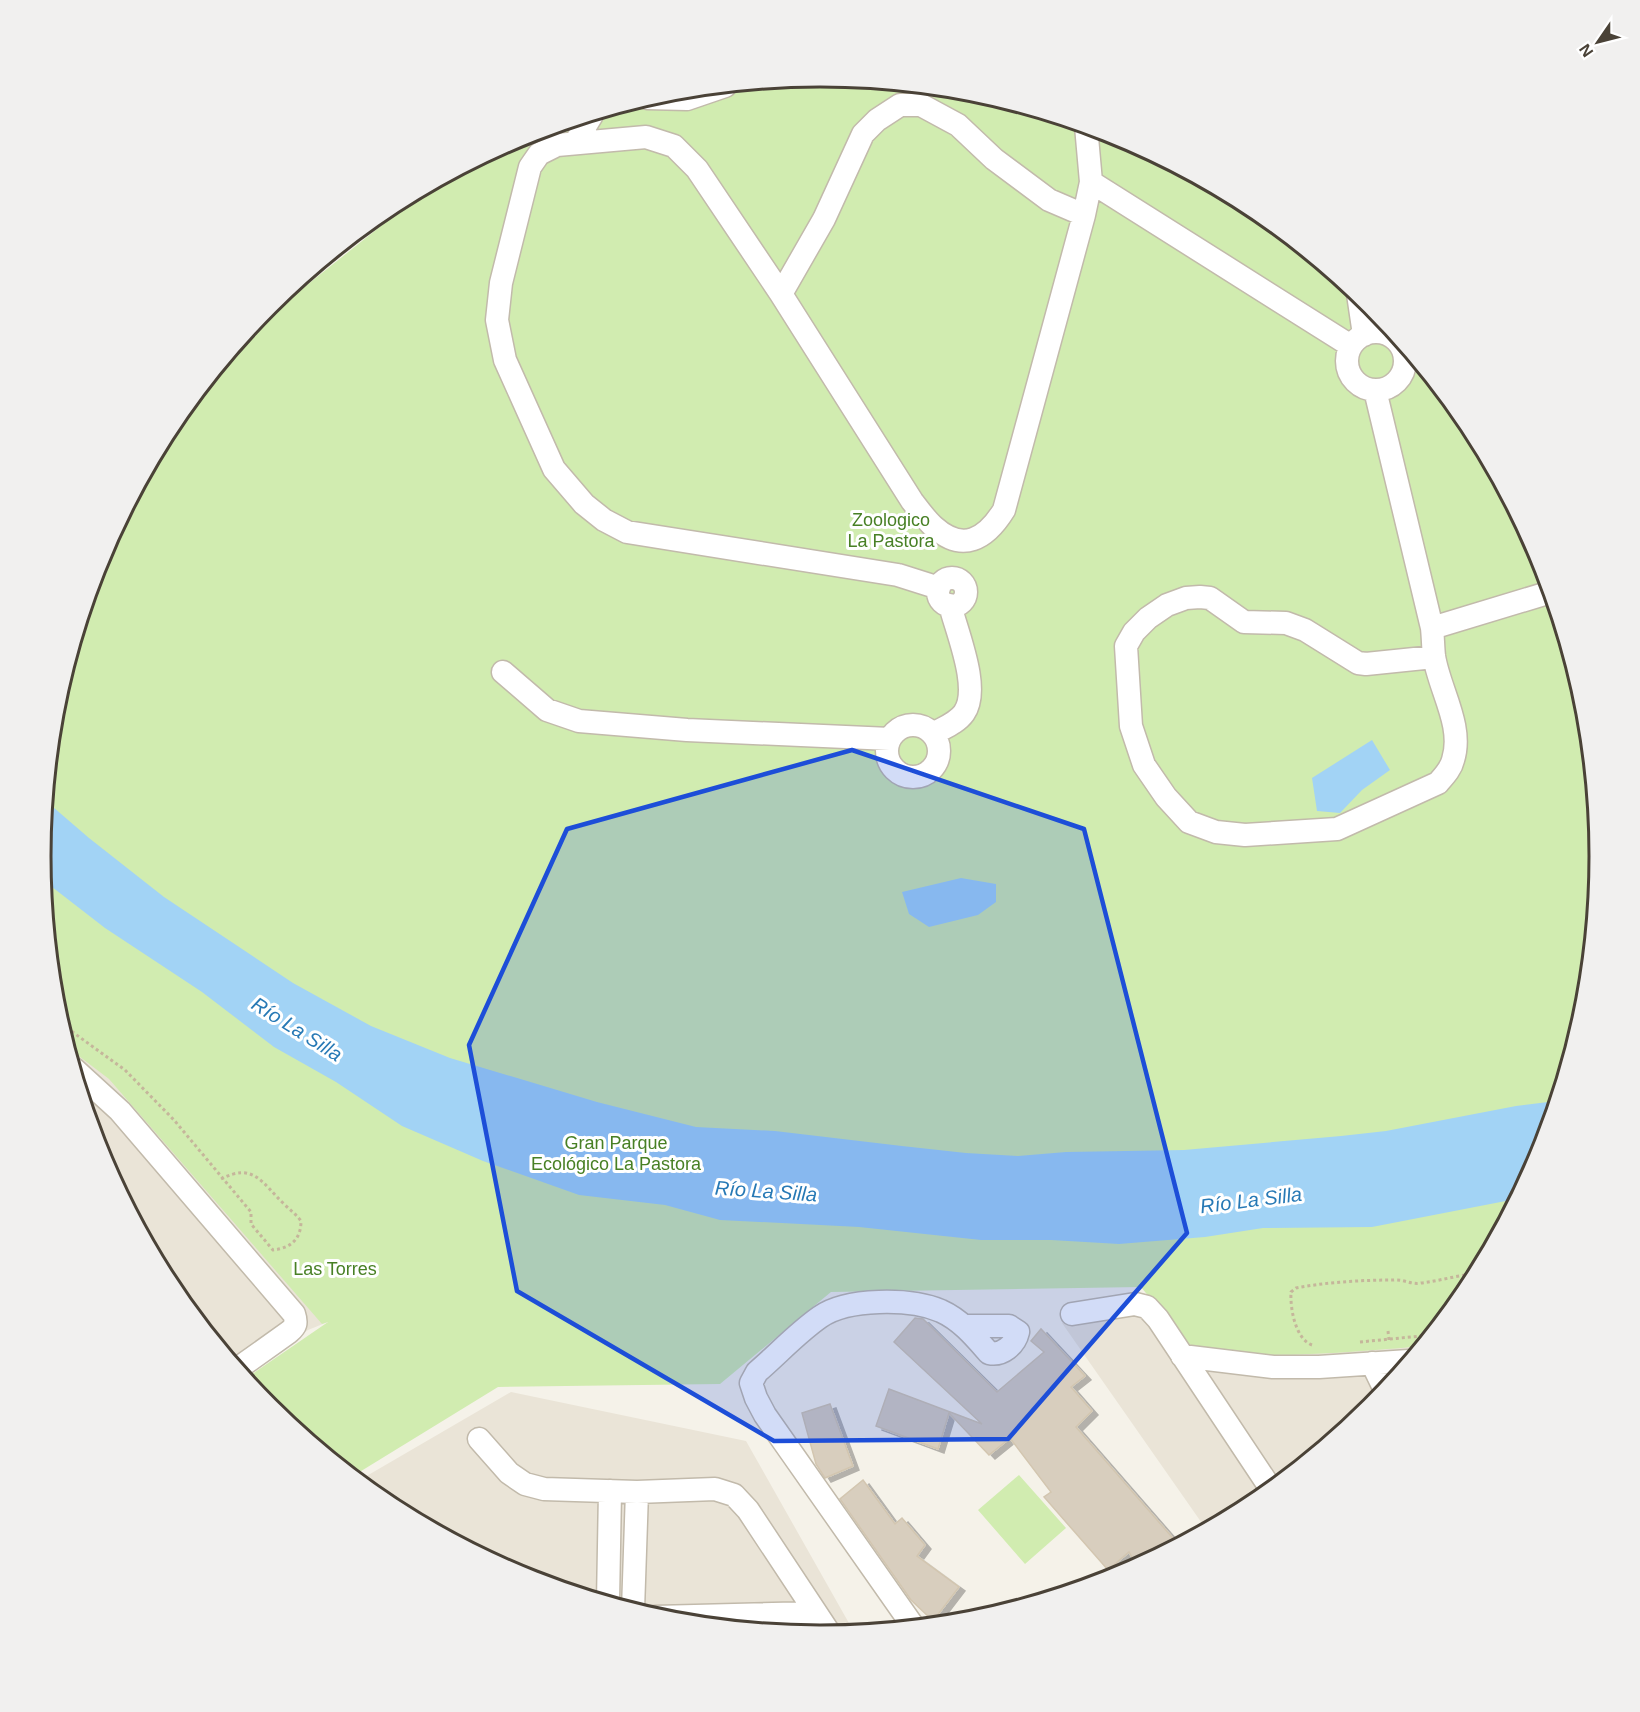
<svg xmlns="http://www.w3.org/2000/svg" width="1640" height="1712" font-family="Helvetica,sans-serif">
<defs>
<filter id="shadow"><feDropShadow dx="6" dy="4" stdDeviation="0" flood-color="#0004"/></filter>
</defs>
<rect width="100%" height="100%" fill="#f5f2e9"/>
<!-- residential -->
<path fill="#eae4d7" d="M55 1008 424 1283 308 1330 240 1372 172 1289 100 1154Z
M1211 1288 1468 1289 1371 1407 1253 1504 1206 1529 1062 1323Z
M511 1392 746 1441 854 1632 820 1635 668 1620 521 1576 387 1504 358 1481Z"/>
<!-- green -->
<path fill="#d1ecb0" d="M820 77 972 92 1119 136 1253 208 1371 305 1468 423 1540 558 1585 704 1599 856 1584 1008 1540 1155 1468 1289 1422 1346C1379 1350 1215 1366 1186 1342L1141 1287 831 1292 720 1384 498 1387 353 1476 269 1407 245 1379 328 1322 322 1324 109 1079 67 1047 55 1008 41 856 56 704 100 557 172 423 243 336 436 182 522 136 668 91Z
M1019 1475 1066 1528 1025 1564 978 1510Z"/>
<!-- water -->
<path fill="#a2d3f5" d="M1372 740 1390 770 1362 790 1340 813 1317 811 1312 778Z
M46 801 89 838 164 897 293 983 371 1026 450 1058 597 1102 696 1127 775 1131 902 1146 966 1153 1018 1156 1066 1152 1184 1150 1341 1136 1386 1131 1516 1106 1556 1101 1540 1155 1516 1199 1372 1227 1263 1228 1205 1237 1119 1244 1051 1240H981L859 1227 720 1220 665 1205 579 1195 483 1161 402 1126 336 1082 274 1047 202 992 105 928 43 880 41 856Z
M961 878 996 884V902L978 915 929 927 909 914 902 892Z"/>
<!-- building -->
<path fill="#d8cebe" stroke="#d3c6b0" stroke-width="1.5" filter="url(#shadow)" d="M915 1318 923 1319 997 1392 1044 1352 1031 1341 1041 1329 1085 1376 1071 1387 1092 1411 1076 1427 1178 1544 1137 1566 1129 1552 1108 1570 1044 1497 1051 1492 1010 1438 989 1455 949 1413 938 1449 876 1426 889 1389 982 1424 894 1342Z
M830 1404 853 1466 825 1478 816 1464 802 1413Z
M863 1480 895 1524 902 1518 925 1545 917 1556 959 1587 933 1621 911 1600 840 1499Z"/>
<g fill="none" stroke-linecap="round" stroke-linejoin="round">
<!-- minor casing -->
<g stroke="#c2baab" stroke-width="25">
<path id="minor" d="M647 98 687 99 725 86
M1086 126 1091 182
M575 143 592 115
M1084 215 1049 200 994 159 958 125 921 105H900L877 120 863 134 824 219 781 294 912 501C919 510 926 520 934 527 963 553 986 539 1004 510L1084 215 1091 182 1351 346
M781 294 697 169 674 146 646 137 557 145 539 154 530 167 501 283 497 320 505 360 554 469 584 504 604 520 627 532 898 575 939 588
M1358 294 1364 335
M1347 361a29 29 0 1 1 58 0a29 29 0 1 1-58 0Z
M1375 390 1432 628
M938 592a14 14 0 1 1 28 0a14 14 0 1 1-28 0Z
M1434 657 1366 664 1358 663 1305 630 1286 623 1244 622 1210 598 1200 597 1186 598 1167 605 1148 618 1134 632 1126 646 1131 726 1144 765 1166 797 1189 822 1216 832 1245 835 1337 829 1438 783C1444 776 1451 769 1453 760 1464 726 1439 689 1434 656 1433 647 1433 637 1432 628L1551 592
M503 672 547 710 579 721 687 730 890 739
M887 751a26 26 0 1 1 52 0a26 26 0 1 1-52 0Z
M933 734C943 728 957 723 964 713 981 689 957 633 950 605
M74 1069 120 1111 294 1314C297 1323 296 1326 289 1332L237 1369
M1072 1314 1135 1304 1147 1307 1158 1319 1271 1489
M1182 1356 1273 1367H1319L1409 1361
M1372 1363 1385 1390
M479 1439 509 1473 525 1484 544 1489 637 1492 715 1489 734 1495 748 1510 830 1634
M608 1602 610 1491
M633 1610 637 1492
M655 1617 816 1613
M913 1626 765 1415 756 1398 751 1383 757 1372C778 1354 797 1333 820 1317 847 1298 910 1298 941 1311 961 1320 975 1337 989 1353 1002 1356 1015 1345 1018 1332L1009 1326H966"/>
</g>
<!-- path -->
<path stroke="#c5b69b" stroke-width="3" stroke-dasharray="3 3" stroke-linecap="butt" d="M61 1026 67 1028 125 1070 174 1120 251 1212V1224L273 1250C291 1248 301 1239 301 1221 296 1214 290 1210 284 1204 262 1183 254 1162 221 1179
M1388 1331 1389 1340
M1360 1342 1431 1335
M1312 1345C1295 1339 1290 1307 1291 1292L1296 1288C1328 1282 1362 1280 1394 1280 1404 1279 1411 1285 1421 1283 1440 1281 1457 1275 1476 1274"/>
<!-- minor -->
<use href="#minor" stroke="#fff" stroke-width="22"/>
</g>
<!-- marked area -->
<path fill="#1d4ed8" fill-opacity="0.2" stroke="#1d4ed8" stroke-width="4.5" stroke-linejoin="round" d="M852 750 1084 829 1187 1233 1008 1439 774 1441 517 1291 469 1045 567 829Z"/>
<g text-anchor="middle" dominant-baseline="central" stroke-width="6" stroke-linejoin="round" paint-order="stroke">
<!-- park labels -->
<g font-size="18" fill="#488025" stroke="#fff">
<text x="891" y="520">Zoologico<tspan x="891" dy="21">La Pastora</tspan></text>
<text x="616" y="1143">Gran Parque<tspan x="616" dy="21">Ecológico La Pastora</tspan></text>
<text x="335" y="1269">Las Torres</text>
</g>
<!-- water labels -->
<g font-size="20" font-style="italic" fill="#2779b5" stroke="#fff">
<text transform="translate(297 1029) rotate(32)">Río La Silla</text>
<text transform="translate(766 1191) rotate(4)">Río La Silla</text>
<text transform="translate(1251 1200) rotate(-7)">Río La Silla</text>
</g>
</g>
<!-- crop -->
<path d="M0 0H1640V1712H0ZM51 856a769 769 0 1 1 1538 0a769 769 0 1 1-1538 0Z" fill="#f1f0ef" fill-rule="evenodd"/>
<path fill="none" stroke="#4a4237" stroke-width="3" d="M51 856a769 769 0 1 1 1538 0a769 769 0 1 1-1538 0Z"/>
<!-- north arrow -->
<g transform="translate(1598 42) rotate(235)" stroke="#ffffff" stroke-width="4.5" paint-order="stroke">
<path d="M0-4.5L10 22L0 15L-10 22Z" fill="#4a4237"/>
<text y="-9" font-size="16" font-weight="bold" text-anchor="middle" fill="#4a4237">N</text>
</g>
</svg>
